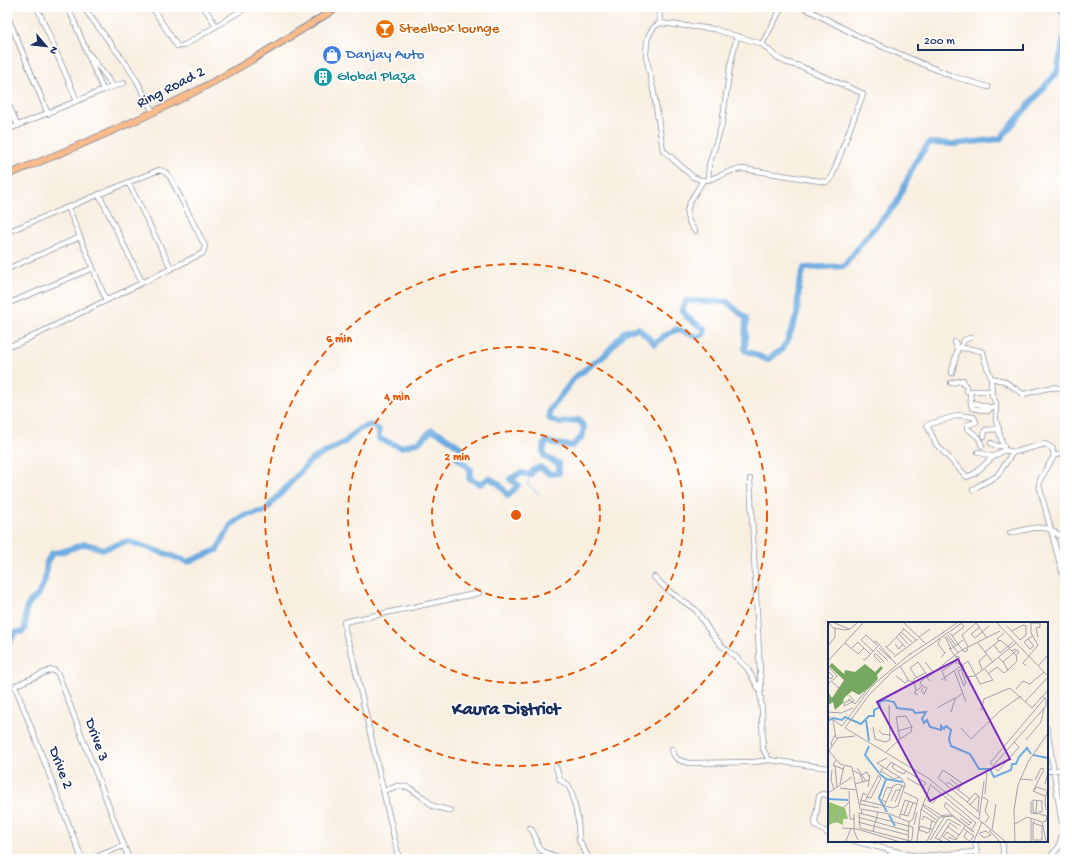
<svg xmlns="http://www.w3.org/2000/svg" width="1072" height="866" font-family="'Gochi Hand',sans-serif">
<rect width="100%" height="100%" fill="#fff"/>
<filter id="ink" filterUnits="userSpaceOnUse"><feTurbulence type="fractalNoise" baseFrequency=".025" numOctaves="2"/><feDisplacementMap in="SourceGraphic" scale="8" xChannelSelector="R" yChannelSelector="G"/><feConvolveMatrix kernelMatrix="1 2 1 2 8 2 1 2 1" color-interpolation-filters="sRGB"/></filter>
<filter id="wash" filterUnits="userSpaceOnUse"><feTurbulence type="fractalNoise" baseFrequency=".012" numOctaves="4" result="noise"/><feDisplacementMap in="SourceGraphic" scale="16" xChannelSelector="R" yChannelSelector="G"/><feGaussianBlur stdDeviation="0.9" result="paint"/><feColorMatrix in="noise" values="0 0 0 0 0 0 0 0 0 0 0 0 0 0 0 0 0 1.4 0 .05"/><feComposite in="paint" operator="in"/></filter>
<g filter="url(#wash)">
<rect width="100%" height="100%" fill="#f9efe1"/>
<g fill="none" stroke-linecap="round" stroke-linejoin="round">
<!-- stream -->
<path stroke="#6dace0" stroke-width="1" d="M531 475 527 484 539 494"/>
<!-- river -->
<path stroke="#6dace0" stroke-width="6" d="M1059 7 1064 14 1065 23
M7 647 11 639 16 632H22L25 629 26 610 30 602 38 595 45 580 47 562 52 553 61 552 85 544 104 549 127 541 167 554 188 562 217 550 231 525 243 516 265 511 311 460 345 442 359 429 371 425 379 430V439L401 447 419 442 432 430 441 434 462 448 457 458 471 470 469 478 480 484 489 478 499 484 508 496 518 485 510 479 521 473 531 475 533 470 540 467 550 474 559 473V464L545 457 543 450 546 441 556 444 572 446 582 437 584 427 579 420 560 423 550 419 549 411 575 377 605 355 624 332 638 328 655 344 664 336 677 329 697 337 704 334 705 329 688 318 682 309 686 301 727 302 746 318 745 350 768 360 781 350 787 342 797 315 799 286 804 268 844 266 867 236 896 204 916 161 929 143 954 144 1000 139 1057 72 1065 34"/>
</g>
</g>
<g filter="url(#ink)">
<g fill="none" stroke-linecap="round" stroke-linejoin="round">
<!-- minor casing -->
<g stroke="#8a8fa0" stroke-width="6">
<path id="minor" d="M37 7 77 101
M68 7 103 90
M83 7 127 65 137 81 153 112
M152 7 177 46H181L185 45 247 7
M204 7 216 26
M659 7 660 23
M803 7 858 36 925 65 952 76 988 87
M7 15 48 114
M660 23 714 29 762 44 775 56 785 62 802 67 811 71 862 93 863 94 831 179 826 182 744 169 734 170 708 180H701L693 177 663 150 654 94 646 55 647 40 650 33 654 27Z
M762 44 782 7
M90 55 113 86
M7 101 18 126
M7 130 103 90 124 83
M708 180 709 165 722 124 730 67 737 36
M128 182 171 268
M99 194 142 282
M695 231C677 209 694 199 703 180
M7 232 159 170 165 172 170 177 205 246 203 253 197 256 17 344 7 346
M80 237 106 300
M7 269 80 237 68 207
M7 304 93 268
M955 342 957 348
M960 348 964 340 970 338
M952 373C953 364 957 357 957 348 965 348 976 349 983 352L985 361 991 378 992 395 996 403V420L1004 450 1015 452 1045 444 1052 448 1054 456 1040 480 1039 485 1051 530 1065 539
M991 378 1004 381 1023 394C1037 392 1051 384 1065 389
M951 383 963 380 964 385 966 386 967 391H992
M970 391 971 403C981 403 987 409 995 407
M971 403 972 408 988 411 990 408
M984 436 985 430 999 429
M991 443 997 446H1004
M982 446 979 438 967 428V425L976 422 974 417 959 415 927 425 936 444 967 477 974 474 993 457 1004 450
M978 452 993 457
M1054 456 1065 452
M750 479 761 691
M973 490 978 486 997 476 1013 452
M1010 533C1022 531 1040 524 1051 530L1065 583
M654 577 670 592 696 610 711 633 722 646 737 658 747 668 760 691 762 711 763 749 769 760
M1047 728 1063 830 1059 847 1048 859
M672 749C674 759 679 761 689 763L754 762 769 760 829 768
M556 767 560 780 568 785 572 793 578 820 579 840 589 859
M1047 771 1065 769
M384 791 397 786 408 787 424 798 433 806 451 811
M829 795 822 794 819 796 815 821 816 826 829 834
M530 828C537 834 535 846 542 851 545 853 559 857 564 859
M854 841 910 855 921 856 977 852
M975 841 978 859
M1002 841 1004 859
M7 852 10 859
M82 859 15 686 16 685 51 670 55 671 58 674 129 859
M91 859 123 846
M399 859 352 654 346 635 344 622 479 593
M889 859 892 851"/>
</g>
<!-- major casing -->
<g stroke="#8a8fa0" stroke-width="8">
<path id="major" d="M7 175C72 149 137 122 200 89 248 64 293 35 338 7"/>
</g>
<!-- minor -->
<use href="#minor" stroke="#fff" stroke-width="4.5"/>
<!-- major -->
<use href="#major" stroke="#fabb8b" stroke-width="6"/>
</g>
</g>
<!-- distance rings -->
<g fill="none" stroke="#e8590c" stroke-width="2" stroke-dasharray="7 5">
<circle cx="516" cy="515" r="84"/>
<circle cx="516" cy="515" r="168"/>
<circle cx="516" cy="515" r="251"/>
</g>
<!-- icons -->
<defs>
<g id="bar-disc" transform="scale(1)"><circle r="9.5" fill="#e8710a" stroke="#fff"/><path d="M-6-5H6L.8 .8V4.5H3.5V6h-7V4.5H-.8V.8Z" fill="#fff"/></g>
<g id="shop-disc" transform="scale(1)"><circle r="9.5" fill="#3f7fe0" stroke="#fff"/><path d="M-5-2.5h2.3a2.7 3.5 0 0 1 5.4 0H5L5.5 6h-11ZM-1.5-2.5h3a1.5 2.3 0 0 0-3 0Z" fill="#fff"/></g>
<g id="building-disc" transform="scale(1)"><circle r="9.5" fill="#0f9aa8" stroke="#fff"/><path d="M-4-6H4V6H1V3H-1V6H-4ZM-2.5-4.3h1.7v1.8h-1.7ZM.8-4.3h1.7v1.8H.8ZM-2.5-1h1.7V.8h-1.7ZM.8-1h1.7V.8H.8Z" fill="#fff"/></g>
</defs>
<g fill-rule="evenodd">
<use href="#bar-disc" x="385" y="29"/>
<use href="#shop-disc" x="332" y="55"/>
<use href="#building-disc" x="323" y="77"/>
</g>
<g text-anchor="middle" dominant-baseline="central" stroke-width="3.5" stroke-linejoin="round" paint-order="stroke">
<!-- food labels -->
<g font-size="15" fill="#c56008" stroke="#fff" text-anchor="start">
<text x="399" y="29">Steelbox lounge</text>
</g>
<!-- shop labels -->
<g font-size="15" fill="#366cbe" stroke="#fff" text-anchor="start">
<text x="346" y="55">Danjay Auto</text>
</g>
<!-- culture labels -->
<g font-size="15" fill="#0d838f" stroke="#fff" text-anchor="start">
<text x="337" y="77">Global Plaza</text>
</g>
<!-- street labels -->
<g font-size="15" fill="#1b2f5e" stroke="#fff">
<text transform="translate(171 88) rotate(-27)">Ring Road 2</text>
<text transform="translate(96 740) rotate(70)">Drive 3</text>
<text transform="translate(60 768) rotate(69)">Drive 2</text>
</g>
<!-- district labels -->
<g font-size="19" font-weight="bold" fill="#1b2f5e" stroke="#fff">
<text x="506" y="710">Kaura District</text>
</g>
</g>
<!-- overview -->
<g transform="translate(828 622)">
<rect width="220" height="220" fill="#f9efe1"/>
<path d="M1 180 17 186 20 197H15V203L8 200 1 203Z" fill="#94c270"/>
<path d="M4 41 16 52 17 48 27 50 37 42 47 50 53 44 55 46 49 53 50 57 40 67 31 73 24 69 16 76 15 81 7 88 5 80 0 83V70L4 76 16 58 1 44Z" fill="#77a862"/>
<path fill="none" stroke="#6dace0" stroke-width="2" d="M38 98 41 119M0 99 5 96 14 98 17 95 33 102 41 94H46V88L52 85 51 80 57 78 66 80 69 86 85 88 87 91 98 90 94 97 96 101 99 98 102 105 113 108V104L116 107 118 104 123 108 121 117 123 124 142 132 151 147H162L166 155 183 148 184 142H188L191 135 199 126 203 132M41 124 37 133 51 151M205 133 220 136M52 152 58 157 75 160M58 157 51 176 59 190M0 177 20 178M61 193 67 204"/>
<path fill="none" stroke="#a0a2ad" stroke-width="1" d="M1 1 5 6 18 8 22 7 29 1M7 1 21 7M76 1 97 21M134 1 65 49 41 73 17 106 100 156 177 219M169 1 220 54M203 1H212V5L208 6 210 15M179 4 192 18 198 13V4L195 3 184 9M152 5 143 12 147 16 161 4M75 6 88 18M73 10 84 20M114 11 129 1M122 11 136 30 140 28 139 26M71 12 80 22M120 13 128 24M118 14 130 31M124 14 136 5 134 2M68 15 77 25M91 15 102 7M117 15 123 27 135 18M112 17 110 22 117 31 113 35M200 17 206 24 202 27 196 20 203 15 204 14M171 19 169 17 176 11M46 20 48 19 68 42M149 20 165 40M17 21 30 32 36 26M67 22 71 27 75 22M166 23 172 31 185 20M0 24 7 15V6M57 24 67 33M140 25 134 13 148 1 159 16M24 26 30 20 42 32M51 26 63 37M58 26 76 7M121 26 128 35 129 37 132 36 130 34 128 35M49 28 60 39M184 29 187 27 191 30 188 33M157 30 172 18 182 26M47 31 56 40M47 32 46 34 53 41M81 33 116 10M66 35 90 17M171 36 175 40 189 28M35 37 37 38 50 24 38 13 33 18 45 29M0 39 35 1M97 40 105 50M175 40 180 48 189 39 188 33 182 27M211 43 219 34M0 44 9 54 0 62M72 44 81 59 86 60 88 69M198 44 195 41 210 23 203 11V1M133 47 138 61 136 64 130 49 136 45 134 42M157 47 165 58M126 48 138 80M154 48 151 39 159 32M0 49 5 54 3 57 0 55M161 51 169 45 176 51 180 48M68 54 77 61 80 58M88 55 82 46 90 40 100 54 92 60 94 64 86 71 90 73M137 55 147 54 188 21M113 58 140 39 152 62 165 58M102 59 99 56 132 29 172 9M118 59 114 49 127 40 133 43M4 60 11 66 9 69M86 60V57L97 51M94 64 99 66 96 72 93 68 95 66M188 67 195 59 202 62 216 50M21 73 26 79 16 84V81L22 78M214 74 217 76 218 78V84L165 144 162 141 217 76M20 77 27 82 38 69M197 80 220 55M109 86 127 76M153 89 156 77 182 66 204 86 220 68M0 90 13 91 25 86M123 90 127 77 135 71M0 94 14 104 44 64 83 31M5 98 8 116 27 114M45 105 47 117 57 120 62 118 61 83M133 106 143 117 173 88 193 74M51 108 54 112 63 113M69 109 84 105M72 117 68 95 78 94 84 105M72 117 83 110 84 105M198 118 213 100 216 86M4 124 3 121 7 113M1 129 12 142 24 145 32 187M0 130 10 116M58 130 72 117M8 138 5 143 15 147M66 142 64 145 69 149 76 152 78 149M7 144 9 165M29 146 38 159M58 147 63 140 98 161 95 165 79 156M167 147 170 149 191 125 186 120M4 148 3 158 6 167M24 148 32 152 35 160M53 149 66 157 72 155M33 153 39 150 42 156M122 157 132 165M192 157 205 158M207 158 213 146 216 147 205 169 217 174M12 162 16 144M27 162 41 158M217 162 220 150M118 163 120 160 130 168M104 164 148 201 143 208M40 165 42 153M12 166 28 168M207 168 208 165 218 168M21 169 22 197H27M76 170 90 177 85 197 81 200 80 218M0 171 24 155M157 172 159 151M39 173 35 171 32 182 51 186M151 174 147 171 139 180 152 191M38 175 43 176 53 156 50 153M155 175 160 178 157 189 161 195 157 201M32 178 65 186 70 184 77 162 73 156 49 141 59 136M99 178 105 181 113 171M37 179 55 145M63 179 68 168H72M203 179V191L210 192M58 180 54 178 59 165 64 166M67 180 74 164M118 180 116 184 126 195M139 180 110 156 115 148 134 161 130 168 142 177M118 181 143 201M142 183 150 174M56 185 65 164 70 162 78 165M93 187 110 199M218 188 217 178 220 165M150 189 151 174M208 190 209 178M210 190H214V179L205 178V190L218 194M31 191 85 205 84 217 82 219 32 206ZM26 192V209L30 218M34 192 33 187 62 192 81 200M72 192 80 194 85 181M76 193 81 179M30 195 80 209M71 196 77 178 89 182M111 196 95 184V182L114 194M132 196 141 203 144 200M203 196V219M151 197 156 159M94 198 96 194 108 201M104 198 102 207V208L100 211 91 208 92 204 102 207H104M30 200 80 213M215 200 218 199 220 188M7 201 11 190 21 180M205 201 214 204V218H205V201L206 199M187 202 199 195 214 200 218 219M86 203 89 190M119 204 131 213M14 206 29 207 69 219M136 207 146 214 142 219M161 208 171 219M164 208 168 182M45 209 50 190M139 209 136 215 141 219M151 211 156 216 163 213M152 211 158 209 163 213M120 215 128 218 137 204M102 218 117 194M111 218 122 201 130 207M18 219 23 206M89 219 93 188 103 162M99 219 108 201 112 195 114 194 117 193H121L125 194 146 210 125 194 113 195M114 219 107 216 120 197 133 204M122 219 115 215 119 210 129 217M146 219 154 200M187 219 186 188 190 163 200 140 220 111"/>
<path fill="#7b2cbf" fill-opacity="0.15" stroke="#7b2cbf" stroke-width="2" d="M130 37 182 137 102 179 49 80Z"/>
<rect width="220" height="220" fill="none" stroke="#1b2f5e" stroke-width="2"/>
</g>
<circle cx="516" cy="515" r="6" fill="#e8590c" stroke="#fff" stroke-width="2"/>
<g font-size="12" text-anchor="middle" font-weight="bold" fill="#e8590c" stroke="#fff" stroke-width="3.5" stroke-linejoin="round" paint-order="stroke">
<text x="339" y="342">6 min</text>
<text x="397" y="400">4 min</text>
<text x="457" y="460">2 min</text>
</g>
<!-- margin -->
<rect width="1072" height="866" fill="none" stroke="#fff" stroke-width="24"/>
<!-- north arrow -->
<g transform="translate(46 46) rotate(118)" stroke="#ffffff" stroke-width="3" paint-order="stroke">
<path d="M0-3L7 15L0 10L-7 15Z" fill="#1b2f5e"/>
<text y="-6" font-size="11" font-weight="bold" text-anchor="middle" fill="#1b2f5e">N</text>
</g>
<!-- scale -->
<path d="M918 44v6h105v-6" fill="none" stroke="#1b2f5e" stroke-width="2"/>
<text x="924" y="44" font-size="12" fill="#1b2f5e" stroke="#ffffff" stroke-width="3" paint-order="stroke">200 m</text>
</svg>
